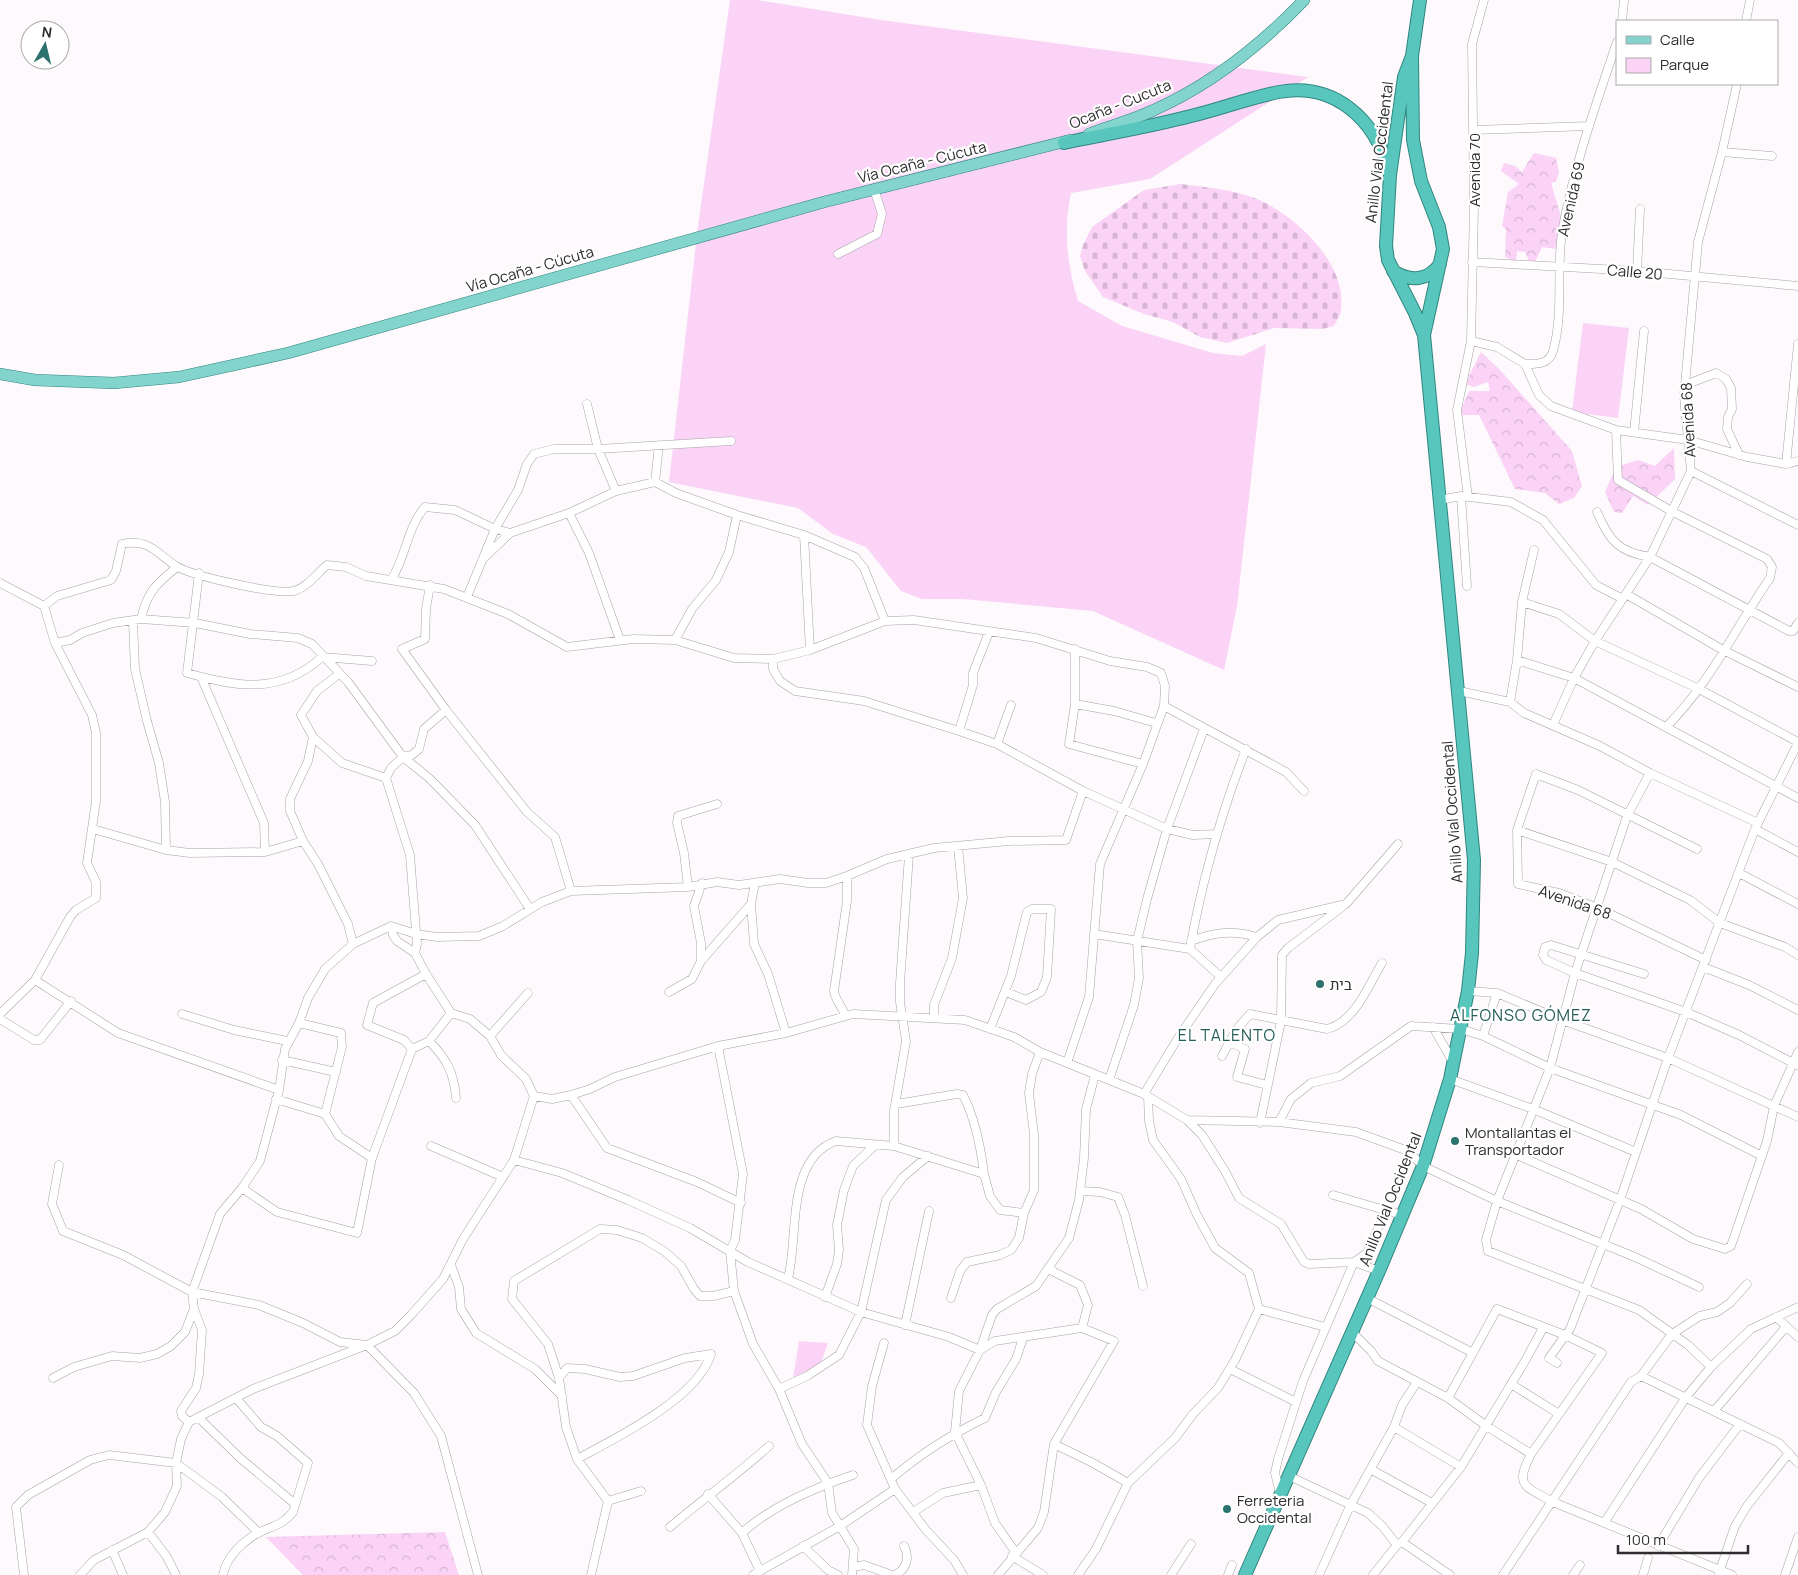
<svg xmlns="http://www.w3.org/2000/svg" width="1798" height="1575" font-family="Manrope,Heebo,sans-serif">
<defs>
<pattern id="forest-crowns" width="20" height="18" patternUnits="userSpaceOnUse" patternTransform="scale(1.25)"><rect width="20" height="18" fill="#fad3f7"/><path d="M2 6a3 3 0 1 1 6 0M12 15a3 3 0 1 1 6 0" fill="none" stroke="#d7b5d4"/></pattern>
<pattern id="cemetery-stones" width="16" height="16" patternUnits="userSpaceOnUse" patternTransform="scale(1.25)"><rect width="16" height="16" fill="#fad3f7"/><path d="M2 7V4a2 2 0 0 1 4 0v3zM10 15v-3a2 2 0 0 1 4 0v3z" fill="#d7b5d4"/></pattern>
</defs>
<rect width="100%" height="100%" fill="#fdf9fc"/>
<!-- green -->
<path fill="#fad3f7" d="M730 0H757L881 20 1308 77 1150 179 1071 193C1063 231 1067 264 1078 301L1122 326 1213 353 1242 356 1266 344 1237 606 1224 670 1093 611 963 599H922L901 591 866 547 833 534 798 508 669 482 698 226Z
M1583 323 1629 328 1618 418 1572 412Z
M799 1341 828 1343 820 1366 793 1379Z"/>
<!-- forest -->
<path fill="url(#forest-crowns)" d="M1534 153 1556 158 1559 172 1556 182 1551 183 1562 220 1556 249 1542 247 1535 262 1529 261 1525 252 1517 251 1516 262 1505 257 1506 229 1502 226 1508 192 1519 184 1501 171 1504 163 1515 166 1522 172Z
M1481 352 1501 371 1572 451 1582 486 1574 498 1559 504 1545 493 1515 489 1479 415H1459L1469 391H1490L1488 382 1474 387 1465 384Z
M1674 448 1675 479 1648 505 1633 496 1622 513 1614 512 1605 492 1616 467 1638 460 1655 466Z
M445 1532 459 1575H303L266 1537Z"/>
<!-- cemetery -->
<path fill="url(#cemetery-stones)" d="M1181 184C1204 187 1236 190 1257 199 1295 215 1347 263 1341 309 1341 315 1336 321 1334 326L1322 329 1274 328 1227 343 1200 337 1173 322 1144 314 1103 297 1085 271 1080 256 1083 245 1092 227 1144 190Z"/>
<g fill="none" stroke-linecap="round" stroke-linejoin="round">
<!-- minor casing -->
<g stroke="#a7a3a6" stroke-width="9">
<path id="minor" d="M1622 21 1624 0
M1746 21 1750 0
M1474 130 1589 126
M1722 152 1772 156
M838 254 877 234 882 214 874 189
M1472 262 1637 271 1798 286
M1637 271 1640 209
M1471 341 1497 347 1525 364 1539 395 1551 406 1616 430 1688 440 1747 457 1786 464 1798 461
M1525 364C1536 364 1549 365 1553 351 1564 313 1556 271 1562 233 1573 168 1596 104 1617 42
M1685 385 1716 373 1726 379 1731 388 1732 409 1728 417 1727 429 1739 455
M587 404 598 449 616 491
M1616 430 1618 480 1673 512 1767 559 1772 567 1770 578C1736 627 1709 685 1666 727
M1634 432 1644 331
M1786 464 1798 344
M1691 471 1798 525
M655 482 659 445
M1461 496 1467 586
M1468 497 1457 410 1471 341 1474 207 1472 44 1484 0
M1439 500 1461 496 1511 502 1543 520 1596 585 1623 599
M1597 512C1609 540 1618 552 1650 557L1789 631H1793L1798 623
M569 513 589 553 620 640
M804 535 810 650
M484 558 510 533 569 513 616 491 655 482 676 493 737 515 804 535 855 557 864 568 885 621
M199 573 187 673C237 687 280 695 322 657L372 661
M391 580C406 558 407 527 425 507L455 510 495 529 510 533
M0 583 44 606 55 643 92 715 96 733V801L87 863 96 882V898L76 910 70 917 35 980 0 1014
M430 585 426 609 425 639 402 649 446 710 527 812 555 837 571 891
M1626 594 1723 650 1798 687
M467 597 495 529 518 490 527 464 534 454 554 449H598L731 441
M1522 602 1559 614 1595 641 1697 688 1798 742
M44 606 57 596 111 580 116 571 122 544C149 538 156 553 176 566 192 576 276 595 294 591 308 587 316 574 327 565L346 567 366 576 444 589 508 614 567 647 633 639 675 640 734 658 773 659 810 650 885 621 914 620 1036 638 1110 661 1147 667 1161 673 1165 686 1164 706 1143 764 1100 864 1089 997 1067 1063
M141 619C147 592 156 584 177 567
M133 622 135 669 147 721 159 763 165 802 166 850
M675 640 692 609 716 580 729 552 737 515
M55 643 70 640 82 633 113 623 141 619 195 623 250 634 298 638 312 644 348 682 403 757 429 778 475 825 530 909
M1075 649V704L1069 744 1143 764
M773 659V669L780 681 795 691 864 701 959 731 997 744 1083 791 1167 829 1193 835 1217 834
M1517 660 1574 678 1798 798
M339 674 317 691 301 715 313 737 308 761 290 799V811L303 841 318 864 348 924 353 944
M201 677 264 823 265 852
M1459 691 1510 702 1524 713 1600 746 1650 773 1758 823
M1510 702 1517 660 1522 602 1534 550
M1075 704 1114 711 1156 723
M1164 706 1286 772 1304 791
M1553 725 1574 678 1595 641 1650 557 1691 471 1684 396 1698 242 1722 152 1737 84
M959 731 973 685V673L989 632
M313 737 342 763 386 778
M997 744 1011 705
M1650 773 1627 816 1575 973 1550 1068 1497 1201 1486 1240 1488 1251 1639 1310 1688 1345 1711 1367
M93 829 166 850 190 853 265 852 303 841
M1755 829 1798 852
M1517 830 1612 862 1690 900 1720 923 1785 947 1798 955
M1697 849 1578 790 1536 774 1517 830 1518 884 1559 893 1598 908 1706 960
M1739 873 1798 904
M688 887 684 853 677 823 678 816 717 804
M751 904 754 944 768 974 786 1033
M1094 934 1190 949 1221 977
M1191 941C1215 932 1233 930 1257 937
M1190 949C1202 880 1221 814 1246 749
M415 953 417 944 410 855 386 778 391 768 403 757 412 755 419 749 424 729 446 710
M701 961 751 904 755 883
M1703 967 1749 985 1798 1010
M1644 974 1551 945 1545 947 1543 955 1546 960 1575 973 1686 1012 1739 1035 1797 1065
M35 980 118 1033 279 1090
M1468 991 1497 993 1562 1020 1668 1058 1798 1117
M669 992 692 979 701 961V943L694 906 702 883
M451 1013 429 1041C446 1058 454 1072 456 1098
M182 1014 234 1030 287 1041
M845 1016C843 1006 835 1001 834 991L847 901V876
M934 1018V1005L952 958 963 898 958 846
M0 1019 34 1040H40L71 1001
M299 1023 341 1033 342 1047 325 1114
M1433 1027 1453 1062
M990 1029 1011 976 1027 912 1032 909H1051L1047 977 1041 992 1026 1000 1006 992
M490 1036 528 993
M1483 1036 1497 993
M1229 1042 1245 1049 1237 1077 1267 1085
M718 1046 743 1174 735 1240 730 1251 734 1291 753 1344 779 1389 802 1444 828 1483 832 1513 854 1549 852 1575
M412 1049 429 1041
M1222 1056 1236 1030 1250 1014 1327 1029C1355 1022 1368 986 1382 963
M282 1060 336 1072
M1450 1079 1533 1109 1636 1152
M1109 1080 1134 1005 1139 978 1137 941 1147 899 1167 829 1204 729
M1144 1094 1178 1038 1215 984 1257 937 1278 920 1346 904 1398 844
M571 1095 607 1148 697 1182 741 1203
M534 1096 552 1099 571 1095 590 1089 615 1077 718 1046 786 1033 853 1014 965 1020 1014 1037 1040 1052 1144 1094 1187 1120 1202 1135 1225 1171 1239 1198 1281 1224 1304 1262 1309 1264 1354 1262 1379 1271
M276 1099 325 1114 339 1136 372 1158
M896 1104 957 1094 963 1095C975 1118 981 1149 984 1174
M1187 1120 1279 1122 1356 1132 1408 1151 1423 1166 1497 1201 1635 1257 1699 1287
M1279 1122 1291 1099 1311 1083 1340 1076 1411 1026 1461 1029 1483 1036 1550 1068 1681 1115 1762 1156
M1260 1123 1281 1021 1282 955 1288 948 1342 907
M431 1146 503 1177
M894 1146V1111L906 1041 900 1002V983L909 855
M1517 1155 1641 1209 1693 1239 1725 1249 1731 1246 1767 1141 1774 1106 1798 1052
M514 1160 562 1173 628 1200 690 1228 748 1262 861 1312 949 1337 980 1350 995 1341 1082 1328 1114 1341 1054 1444 1044 1512 1038 1528 998 1575
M59 1165 52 1204 63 1231 123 1255 192 1292 259 1305 303 1323 340 1342 367 1345 414 1393 441 1436 478 1575
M242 1188 277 1212 357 1233 372 1158 412 1049 404 1040 367 1025 373 1003 426 974
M1081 1191 1100 1192 1118 1197 1125 1215 1143 1286
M1333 1195 1402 1215
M451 1265 459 1287 461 1309 476 1333 535 1369 562 1396
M1048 1269 1080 1285 1088 1305 1082 1328
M788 1278C799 1238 785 1159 836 1141L894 1146 984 1174 990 1196 1000 1210 1024 1213
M825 1297 837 1264 839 1250 837 1225 844 1190 853 1166 875 1145
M951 1298 960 1271 967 1262 1000 1255 1011 1250 1019 1238 1024 1213 1034 1190V1135L1029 1093 1032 1074 1040 1052
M1367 1298 1473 1353
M1259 1309 1325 1327
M1776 1317 1798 1337
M905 1325 929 1211
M1352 1332 1371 1351 1378 1361 1448 1398 1485 1425 1531 1454
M884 1343 872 1386 867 1425 895 1489 926 1530 954 1560 963 1575
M1557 1363 1549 1358 1570 1329 1620 1200 1668 1058 1755 829 1798 743
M1230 1369 1296 1402
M1641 1376 1779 1443 1798 1463
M53 1378 74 1367 112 1356 140 1358 157 1354 171 1346 185 1332 194 1309 192 1292 220 1214 242 1188 260 1161 279 1090 285 1049 299 1023 308 998 325 969 353 944 391 926 416 934 437 937 479 936 503 926 542 902 571 891 688 887 717 882 739 885 780 879 808 883H826L847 876 887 859 934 848 1009 841 1066 840 1083 791
M559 1378 567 1368 585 1369 620 1377 633 1376 685 1358 711 1354C698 1398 616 1438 577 1459
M1511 1384 1559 1414
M779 1389 807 1376 839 1355 861 1312 886 1200 903 1177 928 1156
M1448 1398 1497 1309 1565 1335 1602 1353 1531 1454C1514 1487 1525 1486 1553 1502L1732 1575
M1714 1411 1785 1328
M199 1418 240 1458 295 1504
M189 1422 182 1416 181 1411 196 1388 199 1374 202 1330 194 1309
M1394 1427 1461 1467
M1054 1444 1093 1463 1128 1483
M1372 1470 1432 1503
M1289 1476 1368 1513 1383 1527 1397 1545
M891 1479C920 1454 950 1435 985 1418L996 1392 1016 1359 1023 1338
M1280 1493 1275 1473 1278 1459 1303 1381 1354 1262 1367 1253 1386 1210
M708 1494 742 1533 760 1571
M608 1501 641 1491
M913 1512 943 1493 981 1485
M1604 1523 1686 1397 1711 1367 1751 1329 1798 1307
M670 1527C703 1499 737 1475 769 1446
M148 1532 167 1557 176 1575
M742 1533C770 1507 816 1487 853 1475
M1402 1542 1450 1575
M803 1546 828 1570 838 1575
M1658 1546 1699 1478 1740 1424
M112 1550 123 1575
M1016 1553 995 1523 981 1485 955 1432 959 1391 980 1350 992 1315 997 1309 1036 1286 1069 1238 1079 1200 1084 1158 1086 1109 1095 1075
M1012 1556 1043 1575
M853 1567 864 1565 892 1575
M1719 1573 1735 1526 1747 1506 1789 1453
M24 1575 16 1507 28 1495 90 1460 109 1455 176 1463 222 1497 259 1533
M80 1575 94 1560 148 1532 165 1512 177 1486 176 1463 181 1439 189 1422 253 1389 367 1345 395 1331 411 1315 443 1279 463 1239 514 1160 534 1096 526 1079 501 1055 490 1036 470 1019 451 1013 426 974 415 953 397 941 393 935 391 926
M223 1575C226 1557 244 1540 260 1532 273 1526 284 1524 293 1512L308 1463 277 1436 261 1427 236 1398
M591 1575 608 1501 577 1459 566 1427 559 1378 548 1344 512 1299 514 1281 600 1229 617 1230 642 1238 664 1251 681 1266 694 1289 700 1296H713L734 1291
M753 1575 840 1526 895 1489
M895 1575C907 1569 910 1557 904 1546
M1078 1575 1096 1549 1128 1483 1175 1438 1193 1414 1218 1388 1235 1360 1259 1309 1249 1273 1215 1248 1197 1215 1181 1179 1153 1140 1149 1121 1148 1097
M1171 1575 1191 1544
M1228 1575 1232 1565
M1319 1575 1351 1504 1394 1427 1402 1405 1417 1382
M1373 1575 1397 1545 1402 1542 1461 1467 1525 1361 1543 1328
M1503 1575 1631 1382 1641 1376 1672 1334 1700 1316 1717 1312 1730 1303 1747 1284
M1573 1575 1580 1565
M1643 1575 1648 1558
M1785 1575 1798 1537"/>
</g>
<!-- primary casing -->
<g stroke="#2f867f" stroke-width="12">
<path id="primary" d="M1089 134C1110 126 1133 120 1154 110 1212 84 1260 46 1304 0
M0 374 35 380 114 383 179 377 288 353 824 202 1071 140"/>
</g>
<!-- trunk casing -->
<g stroke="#2f867f" stroke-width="14">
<path id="trunk" d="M1420 0 1412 56 1413 140 1421 181 1439 227 1443 249 1424 335
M1064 143C1106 134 1149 127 1191 116 1220 109 1249 98 1279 92 1334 82 1375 119 1388 169
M1393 271C1410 282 1428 281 1440 264
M1245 1575 1379 1271 1423 1166 1450 1079 1468 991 1472 953 1474 860 1424 335 1415 313 1388 260 1386 246 1390 175 1404 77 1412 56"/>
</g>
<!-- minor -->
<use href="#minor" stroke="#fff" stroke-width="8"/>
<!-- primary -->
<use href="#primary" stroke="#82d4cd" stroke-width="11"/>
<!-- trunk -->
<use href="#trunk" stroke="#58c6bc" stroke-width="12"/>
</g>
<!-- markers -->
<g fill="#2b736c" stroke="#fff" stroke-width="2">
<circle cx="1320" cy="984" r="5"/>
<circle cx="1455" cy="1141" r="5"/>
<circle cx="1227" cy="1509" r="5"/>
</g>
<g text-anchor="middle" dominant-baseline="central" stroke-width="4.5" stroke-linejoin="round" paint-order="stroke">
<!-- street labels -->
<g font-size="15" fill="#2e2c2e" stroke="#fff">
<text transform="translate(1120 104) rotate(-22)">Ocaña - Cucuta</text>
<text transform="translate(1379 152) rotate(-83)">Anillo Vial Occidental</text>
<text transform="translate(922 162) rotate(-14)">Vía Ocaña - Cúcuta</text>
<text transform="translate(1474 170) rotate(-90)">Avenida 70</text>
<text transform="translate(1571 199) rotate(-77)">Avenida 69</text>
<text transform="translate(530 269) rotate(-16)">Vía Ocaña - Cúcuta</text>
<text transform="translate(1635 272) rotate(5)">Calle 20</text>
<text transform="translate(1688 420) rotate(-93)">Avenida 68</text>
<text transform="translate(1452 812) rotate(-94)">Anillo Vial Occidental</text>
<text transform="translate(1575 902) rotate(19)">Avenida 68</text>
<text transform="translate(1390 1199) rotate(-68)">Anillo Vial Occidental</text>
</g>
<!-- poi labels -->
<g font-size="15" fill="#2e2c2e" stroke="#fff" text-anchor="start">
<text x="1330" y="984">בית</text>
<text x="1465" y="1132">Montallantas el<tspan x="1465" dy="17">Transportador</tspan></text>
<text x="1237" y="1500">Ferreteria<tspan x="1237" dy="17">Occidental</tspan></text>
</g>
<!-- neighbourhood labels -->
<g font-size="16" letter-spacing="1" fill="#255e58" stroke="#fff">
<text x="1521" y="1015">ALFONSO GÓMEZ</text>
<text x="1227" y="1035">EL TALENTO</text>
</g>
</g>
<!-- legend -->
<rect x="1616" y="20" width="162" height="65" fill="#ffffff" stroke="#ababab"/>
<rect x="1626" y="36" width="25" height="8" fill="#82d4cd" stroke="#ababab"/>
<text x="1660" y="45" font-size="15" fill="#2e2c2e">Calle</text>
<rect x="1626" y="58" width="25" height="15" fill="#fad3f7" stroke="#ababab"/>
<text x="1660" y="70" font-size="15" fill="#2e2c2e">Parque</text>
<!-- north arrow -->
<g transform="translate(45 45) rotate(8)"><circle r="24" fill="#ffffff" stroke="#ababab"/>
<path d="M0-4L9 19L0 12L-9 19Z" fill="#2b736c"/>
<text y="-8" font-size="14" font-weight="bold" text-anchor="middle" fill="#2e2c2e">N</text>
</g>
<!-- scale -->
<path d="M1618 1545v8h130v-8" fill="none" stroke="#2e2c2e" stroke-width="2.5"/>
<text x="1626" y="1545" font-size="15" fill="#2e2c2e" stroke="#ffffff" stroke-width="4" paint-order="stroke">100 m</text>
</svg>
